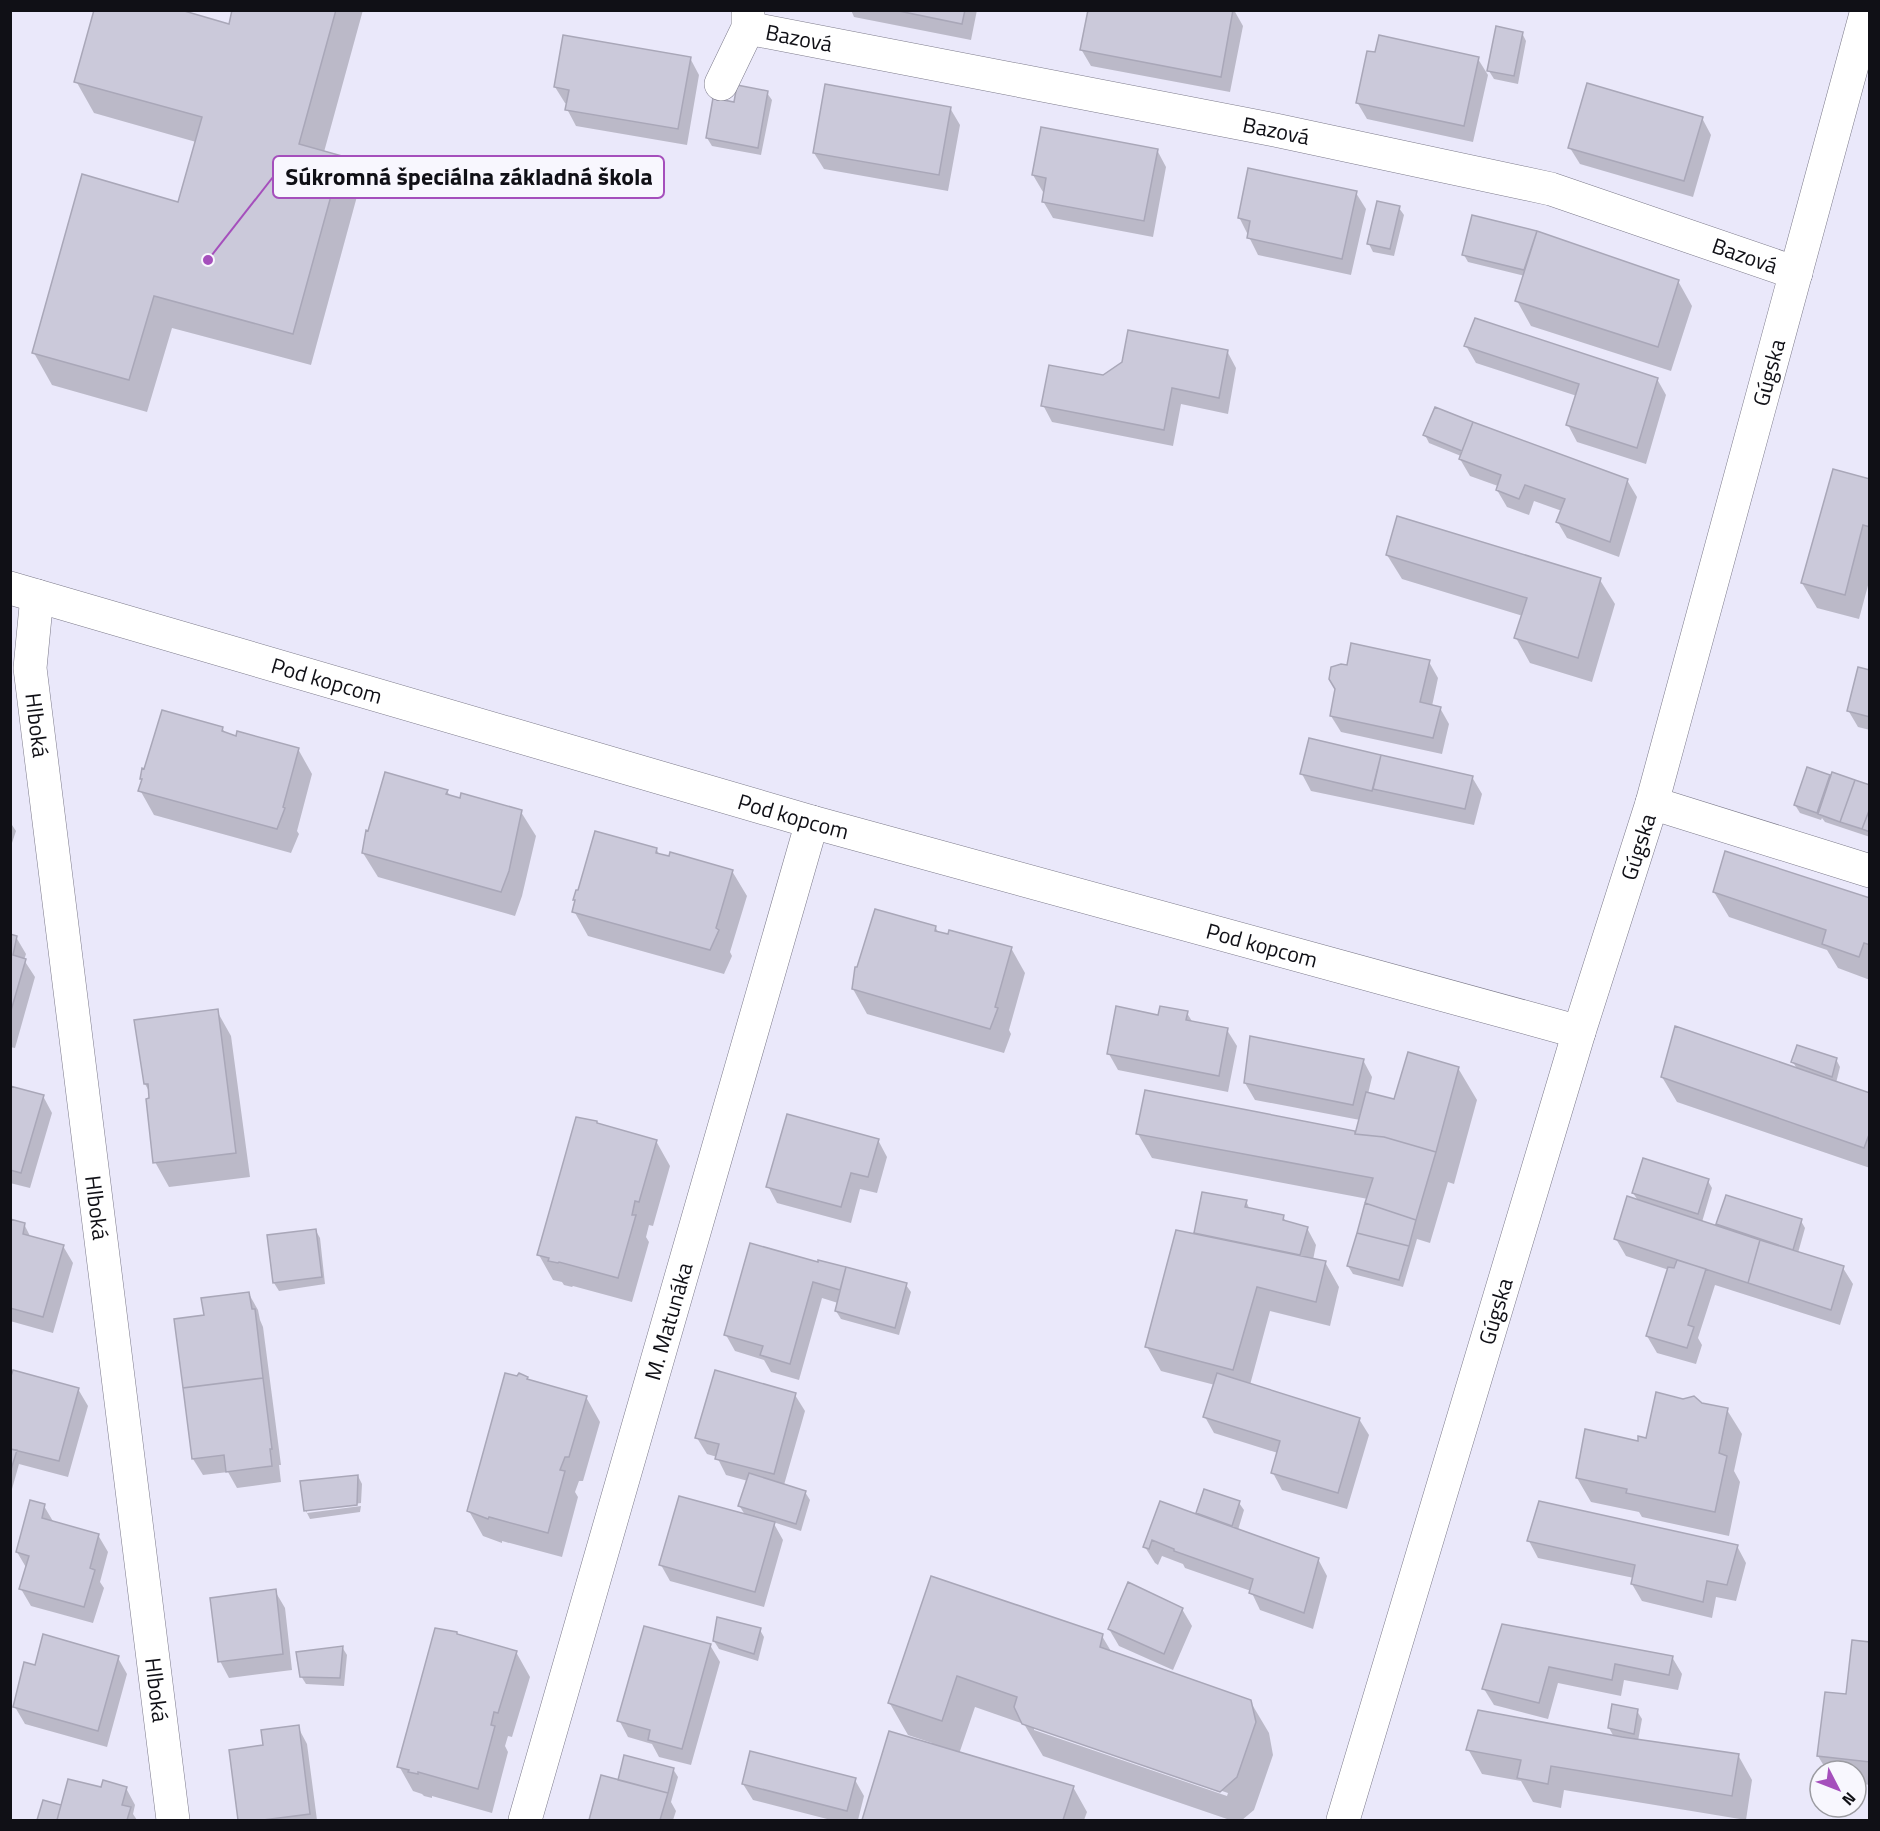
<svg xmlns="http://www.w3.org/2000/svg" width="1880" height="1831" font-family="'Titillium Web',sans-serif">
<rect width="100%" height="100%" fill="#eae8fa"/>
<!-- shadow -->
<path fill="#0003" fill-rule="evenodd" d="M234 10H363L324 152 341 157 359 189 311 365 172 328 147 412 52 385 34 353 179 204 196 142 94 113 76 81 230 26Z
M851 10H977L971 40 854 17Z
M1089 10H1234L1243 26 1230 92 1091 66 1081 49Z
M1522 33 1526 41 1518 84 1494 79 1489 71Z
M690 58 699 75 687 145 576 126 567 109 568 104 565 103 555 87Z
M1478 59 1488 75 1473 142 1367 119 1357 102Z
M767 93 772 100 761 155 712 146 707 138 735 104Z
M950 108 960 125 948 191 824 169 814 153Z
M1702 118 1711 135 1693 197 1580 164 1570 148Z
M1157 150 1166 167 1153 237 1053 218 1043 201 1045 192H1043L1033 175Z
M1356 193 1366 209 1351 275 1258 255 1239 217Z
M1399 208 1404 215 1394 256 1373 252 1369 244Z
M1536 233 1678 281 1692 306 1671 371 1531 326 1517 301 1525 276 1468 262 1464 255Z
M1466 346 1657 379 1666 395 1646 464 1577 442 1568 425 1577 396 1476 363Z
M1227 351 1236 368 1228 414 1181 404 1173 446 1052 422 1043 405 1103 376Z
M1472 423 1627 480 1637 497 1619 557 1567 538 1557 521 1562 511 1534 501 1529 515 1507 507 1497 490 1498 486 1470 476 1460 459 1461 456 1429 443 1425 435Z
M1870 481V578L1859 619 1817 608 1802 583Z
M1387 555 1600 580 1615 604 1592 682 1530 663 1516 638 1523 616 1402 579Z
M1429 662 1438 678 1432 706 1440 708 1449 724 1442 754 1341 732 1331 716 1337 689 1348 667Z
M1870 672V730L1858 727 1848 710Z
M222 728 226 734 298 749 312 774 297 831 299 834 291 853 154 815 140 790 143 781 142 779Z
M1310 740 1472 777 1482 794 1474 825 1311 791 1302 774Z
M1808 769 1832 778 1870 786V837L1825 822 1822 818 1821 820 1800 813 1795 805Z
M447 791 450 796 521 812 536 836 522 896 515 916 378 877 363 853 369 833Z
M10 822 16 831 10 849Z
M656 849 660 855 732 871 747 896 730 952 732 956 724 974 588 936 574 911Z
M1714 892 1870 899V980L1838 968 1827 950 1729 917Z
M935 927 939 933 1011 948 1025 973 1009 1030 1011 1034 1004 1053 867 1014 853 989Z
M10 936 16 937 26 954 24 960 35 977 15 1048 10 1047Z
M217 1011 231 1036 250 1177 169 1187 155 1162 150 1093 145 1084Z
M1187 1013 1193 1023 1227 1030 1237 1046 1228 1092 1118 1070 1109 1054 1159 1017Z
M1836 1059 1840 1067 1836 1083 1870 1094V1168L1677 1102 1662 1077 1797 1069 1793 1062Z
M1363 1060 1372 1077 1368 1094 1395 1101 1458 1068 1477 1100 1454 1184 1448 1182 1430 1243 1417 1239 1403 1287 1353 1274 1348 1266 1368 1199 1152 1158 1138 1134 1354 1132 1356 1135 1360 1120 1255 1100 1245 1083Z
M10 1087 43 1096 52 1113 30 1188 10 1183Z
M598 1125 656 1141 670 1166 653 1226 649 1225 646 1237 649 1242 632 1302 573 1286 572 1287 564 1285 562 1282 553 1280 539 1255Z
M878 1140 887 1157 877 1193 860 1189 851 1223 777 1203 768 1186Z
M1708 1181 1712 1188 1702 1222 1719 1228 1717 1224 1801 1221 1805 1228 1798 1253 1843 1268 1853 1284 1840 1325 1715 1285 1698 1338 1702 1345 1696 1364 1657 1353 1647 1336 1669 1270 1626 1256 1616 1239 1639 1202 1633 1193Z
M1246 1201 1250 1210 1283 1217 1287 1223 1307 1228 1316 1245 1313 1260 1325 1262 1339 1287 1330 1326 1270 1311 1250 1385 1359 1419 1369 1435 1347 1509 1282 1490 1273 1473 1278 1453 1214 1433 1205 1417 1215 1385 1161 1371 1147 1347 1197 1236 1195 1233Z
M10 1220 24 1224 31 1238 63 1246 73 1263 53 1333 10 1321Z
M316 1231 320 1238 325 1284 279 1291 274 1283 269 1236Z
M820 1261 906 1285 911 1292 899 1335 841 1319 836 1311 838 1303 822 1298 799 1380 771 1372 764 1360 735 1351 726 1335 819 1264Z
M249 1294 258 1310 260 1320 263 1327 281 1465H279L281 1482 237 1488 228 1472 203 1475 193 1459 206 1316Z
M527 1378 528 1381 586 1397 600 1422 583 1481H579L575 1492 578 1497 562 1557 502 1541V1543L483 1536 469 1511Z
M10 1385 78 1389 88 1406 68 1477 19 1464 12 1489H10Z
M795 1395 805 1411 784 1485 805 1492 810 1500 801 1531 773 1522 783 1540 764 1607 670 1581 661 1565 745 1515 739 1505 748 1481 726 1475 717 1457 707 1454 697 1438Z
M1702 1405 1727 1410 1742 1434 1734 1471 1740 1482 1729 1536 1642 1517 1639 1512 1591 1502 1577 1478 1647 1439Z
M358 1476 362 1484 361 1503 307 1510V1513L361 1506 360 1512 310 1519 306 1511 302 1483Z
M1161 1503 1200 1517 1198 1513 1239 1503 1244 1510 1238 1530 1318 1559 1327 1576 1313 1629 1260 1610 1251 1591 1185 1568 1183 1564 1162 1556 1158 1565 1155 1563 1145 1547Z
M44 1506 54 1523 98 1535 108 1552 100 1582 104 1588 93 1623 31 1606 21 1589 27 1569 17 1552Z
M1529 1541 1737 1546 1746 1563 1736 1601 1716 1597 1712 1618 1642 1601 1632 1584 1634 1578 1538 1558Z
M932 1578 1102 1636 1112 1653 1250 1701 1269 1733 1273 1755 1254 1810 1242 1820H1230L1043 1756 1024 1724 975 1707 959 1754 1073 1787 1087 1812 1084 1820H864L890 1733 931 1745 932 1743 908 1735 889 1702ZM1034 1727 1228 1793 1227 1796 1034 1730Z
M275 1591 285 1608 292 1670 229 1678 220 1661Z
M1182 1609 1192 1626 1173 1670 1119 1646 1109 1629Z
M1503 1626 1672 1657 1682 1674 1678 1690 1624 1680 1621 1696 1558 1683 1548 1719 1494 1705 1484 1689Z
M760 1630 764 1637 758 1661 719 1649 714 1641Z
M1870 1644V1785L1856 1783V1771H1827L1818 1756Z
M710 1645 720 1662 691 1765 659 1757 652 1744 628 1737 619 1720Z
M342 1647 347 1655 344 1686 306 1684 301 1676Z
M516 1652 530 1677 512 1737 508 1736 505 1746 508 1752 492 1813 432 1796V1798L424 1796 422 1794 413 1791 399 1766Z
M118 1658 127 1674 107 1747 25 1724 15 1707 36 1667Z
M1637 1711 1642 1719 1638 1741 1738 1755 1752 1780 1746 1820 1564 1790 1561 1808 1533 1802 1521 1781 1482 1774 1468 1749 1614 1737 1609 1728Z
M298 1727 307 1744 317 1820H240L230 1751 265 1747Z
M673 1769 678 1777 671 1802 676 1811 673 1820H591L602 1776 619 1781Z
M855 1780 864 1796 858 1820H831L753 1800 743 1784Z
M126 1788 135 1805 133 1814 137 1820H39L44 1802 60 1807 61 1810 102 1789Z"/>
<!-- building -->
<path fill="#cbc9da" stroke="#a9a7b8" stroke-width="1.5" d="M94 10H181L229 24 232 10H336L299 144 342 156 293 334 154 296 129 380 32 353 82 174 178 202 202 117 74 82Z
M894 10H965L962 24Z
M1088 10H1233L1221 77 1080 50Z
M1496 26 1523 32 1514 76 1487 71Z
M563 35 691 57 678 129 565 110 569 90 554 87Z
M1379 35 1479 57 1464 126 1356 103 1367 51 1375 52Z
M1587 83 1703 117 1684 181 1568 148Z
M825 84 951 107 939 175 813 153Z
M737 85 768 91 758 148 706 138 713 98 734 102Z
M1041 127 1158 149 1144 221 1042 202 1046 178 1032 175Z
M1248 168 1357 191 1342 259 1247 238 1250 221 1238 218Z
M1377 201 1400 206 1390 249 1367 244Z
M1472 215 1537 231 1524 270 1462 255Z
M1537 231 1679 280 1658 347 1515 301Z
M1475 318 1658 378 1637 448 1566 425 1579 384 1464 346Z
M1128 330 1228 350 1219 398 1172 388 1164 430 1041 406 1049 365 1103 375 1122 362Z
M1435 407 1473 422 1462 451 1423 435Z
M1473 422 1628 479 1610 542 1556 522 1565 499 1525 485 1519 499 1496 490 1501 475 1459 459Z
M1833 469 1870 479V527L1863 525 1845 595 1801 583Z
M1397 516 1601 578 1578 658 1514 638 1527 598 1386 555Z
M1351 643 1430 660 1420 702 1441 707 1433 738 1330 716 1335 689 1329 679 1331 667 1341 664 1347 665Z
M1858 667 1870 670V717L1847 711Z
M162 710 223 727 222 731 236 736 237 731 299 748 283 807 285 808 277 829 138 791 142 779H140L142 768 144 769Z
M1309 738 1381 755 1372 791 1300 774Z
M1381 755 1473 776 1465 809 1373 789Z
M1807 767 1830 775 1817 813 1794 805Z
M385 772 448 790 446 794 460 798 461 793 522 810 509 871 501 892 362 853 366 830 368 831Z
M1832 772 1855 780 1840 822 1818 814Z
M1855 780 1870 785V808L1862 829 1840 822Z
M1870 808V832L1862 829Z
M595 831 657 848 656 853 669 856 670 852 733 870 716 928 719 930 710 950 572 912 575 900H573L576 890H578Z
M1725 851 1870 898V945L1864 943 1859 957 1822 944 1826 930 1713 892Z
M875 909 936 926 935 931 948 934 949 930 1012 947 995 1007 998 1008 990 1029 852 989 855 967H857Z
M10 934 17 936 13 955 26 959 10 1014Z
M1116 1006 1158 1015 1160 1006 1188 1011 1186 1020 1228 1028 1219 1076 1107 1054Z
M218 1009 236 1153 153 1163 146 1099 149 1098 148 1084H144L134 1020Z
M1675 1026 1870 1093V1132L1864 1148 1661 1077Z
M1250 1036 1364 1059 1353 1105 1244 1083Z
M1797 1045 1837 1058 1832 1077 1791 1062Z
M1408 1052 1459 1067 1436 1152 1384 1137 1355 1134 1366 1092 1394 1099Z
M10 1086 44 1095 21 1173 10 1170Z
M1145 1090 1355 1131V1134L1384 1137 1436 1152 1416 1220 1365 1203 1373 1178 1136 1134Z
M787 1114 879 1139 868 1177 851 1173 841 1207 766 1187Z
M576 1117 597 1121V1123L657 1140 639 1202 635 1201 632 1215H636L618 1278 559 1262 558 1263 548 1261 549 1258 537 1255Z
M1643 1158 1709 1179 1698 1214 1632 1193Z
M1202 1192 1247 1200 1245 1207 1284 1215 1283 1220 1308 1227 1300 1255 1194 1233Z
M1726 1195 1802 1219 1793 1250 1716 1224Z
M1627 1196 1760 1240 1748 1283 1614 1239Z
M1365 1203 1416 1220 1409 1246 1357 1233Z
M10 1219 25 1223 23 1234 64 1245 43 1317 10 1308Z
M316 1229 322 1277 273 1283 267 1235Z
M1176 1230 1326 1261 1316 1302 1257 1287 1233 1370 1145 1347Z
M1357 1233 1409 1246 1399 1280 1347 1266Z
M1760 1240 1844 1266 1831 1310 1748 1283Z
M750 1243 818 1262V1260L846 1267 840 1290 813 1282 790 1364 760 1355 763 1346 724 1335Z
M1677 1260 1706 1269 1688 1325 1694 1327 1687 1348 1646 1336 1668 1267 1674 1268Z
M846 1267 907 1283 895 1328 835 1311Z
M249 1292 252 1309H255L263 1378 183 1388 174 1319 204 1315 201 1298Z
M13 1370 79 1388 59 1461 10 1449V1379Z
M715 1370 796 1393 774 1474 715 1459 719 1444 695 1438Z
M505 1373 517 1376 519 1373 528 1377 527 1379 587 1396 569 1457H565L560 1470 565 1471 548 1533 489 1517 488 1519 467 1511Z
M1217 1373 1360 1418 1338 1493 1271 1473 1280 1441 1203 1417Z
M263 1378 272 1449H270L272 1466 226 1472 224 1455 192 1459 183 1388Z
M1656 1392 1683 1399 1694 1396 1702 1403 1728 1408 1719 1453 1727 1456 1715 1512 1626 1493 1627 1489 1576 1478 1585 1429 1638 1441V1436L1646 1438Z
M10 1449 17 1450 10 1473Z
M749 1473 806 1491 796 1524 738 1506Z
M358 1475 357 1505 304 1511 300 1481Z
M1204 1489 1240 1501 1232 1526 1196 1513Z
M679 1496 775 1522 755 1592 659 1565Z
M30 1500 45 1504 42 1518 99 1534 90 1568 95 1570 84 1607 19 1589 29 1556 16 1552Z
M1160 1501 1319 1558 1304 1613 1249 1593 1253 1579 1174 1551V1549L1152 1540 1149 1549 1143 1547Z
M1539 1501 1738 1545 1727 1585 1707 1581 1703 1602 1631 1584 1635 1565 1527 1541Z
M931 1576 1103 1634 1100 1647 1251 1700 1256 1722 1237 1777 1220 1792 1022 1724 1014 1707 1017 1697 957 1676 942 1721 888 1703Z
M1128 1582 1183 1608 1164 1654 1108 1629Z
M276 1589 283 1654 218 1662 210 1598Z
M717 1617 761 1628 754 1654 713 1641Z
M1502 1624 1673 1656 1669 1675 1615 1664 1612 1680 1549 1667 1539 1703 1482 1689Z
M644 1626 711 1644 682 1749 648 1740 650 1730 617 1721Z
M435 1628 457 1632V1634L517 1651 498 1713 494 1712 491 1725 495 1726 478 1789 418 1772V1774L408 1772 409 1770 397 1767Z
M43 1634 119 1656 98 1731 13 1707 24 1662 35 1665Z
M1852 1640 1870 1642V1762L1817 1756 1825 1692 1846 1694Z
M343 1646 340 1678 300 1677 296 1652Z
M1612 1704 1638 1709 1634 1734 1608 1728Z
M1478 1710 1622 1737 1739 1754 1732 1796 1551 1766 1548 1784 1517 1778 1521 1760 1466 1750Z
M299 1725 310 1814 263 1820H238L229 1750 263 1745 261 1730Z
M889 1731 1074 1786 1063 1820H862Z
M750 1751 856 1778 847 1811 742 1784Z
M624 1755 674 1768 668 1793 618 1780Z
M601 1775 668 1793 660 1820H589Z
M68 1779 101 1787 103 1780 127 1787 122 1805 131 1807 127 1820H57Z
M43 1800 61 1805 57 1820H37Z"/>
<g fill="none" stroke-linecap="round" stroke-linejoin="round">
<!-- minor casing -->
<g stroke="#7c7a8a" stroke-width="34">
<g id="minor">
<path id="s1" d="M748 28 1275 130 1551 189 1796 273"/>
<path d="M721 84 748 28V10"/>
<path id="s2" d="M10 588 812 822 1579 1032"/>
<path id="s3" d="M37 596 30 668 173 1820"/>
<path d="M1652 803 1870 871"/>
<path id="s4" d="M525 1820 812 822"/>
</g>
</g>
<!-- major casing -->
<g stroke="#7c7a8a" stroke-width="34">
<g id="major">
<path id="s5" d="M1343 1820 1579 1032 1652 803 1867 10"/>
</g>
</g>
<!-- minor -->
<use href="#minor" stroke="#fff" stroke-width="33"/>
<!-- major -->
<use href="#major" stroke="#fff" stroke-width="33"/>
</g>
<g text-anchor="middle" dominant-baseline="central" stroke-width="4.5" stroke-linejoin="round" paint-order="stroke">
<!-- street labels -->
<g font-size="22" fill="#101016" stroke="#f8f7fe">
<text stroke="none"><textPath href="#s1" startOffset="52">Bazová</textPath></text>
<text stroke="none"><textPath href="#s1" startOffset="538">Bazová</textPath></text>
<text stroke="none"><textPath href="#s1" startOffset="1024">Bazová</textPath></text>
<text stroke="none"><textPath href="#s5" startOffset="1509">Gúgska</textPath></text>
<text stroke="none"><textPath href="#s2" startOffset="330">Pod kopcom</textPath></text>
<text stroke="none"><textPath href="#s3" startOffset="130">Hlboká</textPath></text>
<text stroke="none"><textPath href="#s2" startOffset="816">Pod kopcom</textPath></text>
<text stroke="none"><textPath href="#s5" startOffset="1017">Gúgska</textPath></text>
<text stroke="none"><textPath href="#s2" startOffset="1302">Pod kopcom</textPath></text>
<text stroke="none"><textPath href="#s3" startOffset="616">Hlboká</textPath></text>
<text stroke="none"><textPath href="#s5" startOffset="531">Gúgska</textPath></text>
<text stroke="none"><textPath href="#s4" startOffset="519">M. Matunáka</textPath></text>
<text stroke="none"><textPath href="#s3" startOffset="1102">Hlboká</textPath></text>
</g>
</g>
<!-- callouts -->
<path fill="none" stroke="#a54fbc" stroke-width="2" d="M208 260L273 177"/>
<circle fill="#a54fbc" stroke="#f8f7fe" stroke-width="2" cx="208" cy="260" r="6"/>
<rect fill="#f8f7fe" stroke="#a54fbc" stroke-width="2" x="273" y="156" width="391" height="42" rx="6"/>
<g font-size="24" text-anchor="middle" font-weight="bold" fill="#101016">
<text x="469" y="185">Súkromná špeciálna základná škola</text>
</g>
<!-- border -->
<rect width="1880" height="1831" fill="none" stroke="#101016" stroke-width="24"/>
<!-- north arrow -->
<g transform="translate(1838 1789) rotate(132)"><circle r="28" fill="#f8f7fe" stroke="#9b9ba1" stroke-width="1.5"/>
<path d="M0-4.5L10 22L0 15L-10 22Z" fill="#a54fbc"/>
<text y="-9" font-size="16" font-weight="bold" text-anchor="middle" fill="#101016">N</text>
</g>
</svg>
